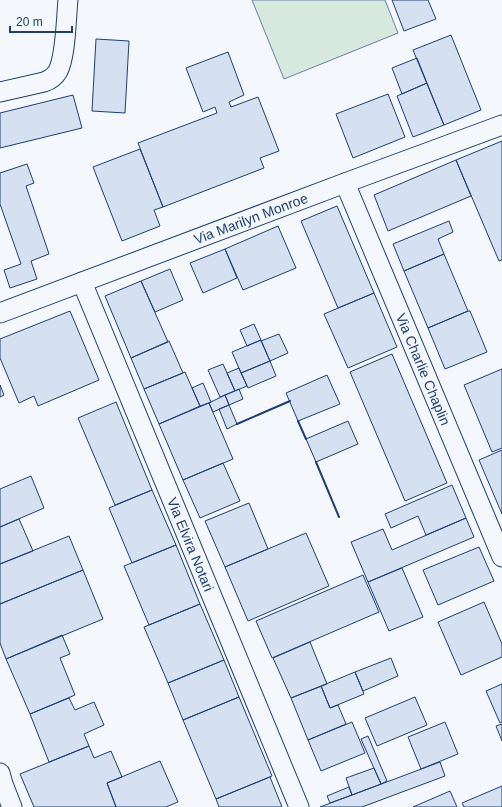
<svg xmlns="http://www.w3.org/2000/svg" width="502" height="807" font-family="Helvetica,sans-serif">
<rect width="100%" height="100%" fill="#f4f7fb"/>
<!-- green -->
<path fill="#d7e8df" stroke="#687fa3" d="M252 0H385L398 33 284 79Z"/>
<!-- building -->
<path fill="#d5e0f0" stroke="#1d3f73" d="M392 0H428L436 19 404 31Z
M451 35 481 110 444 125 413 50Z
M96 39 129 41 125 113 92 111Z
M228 52 244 95 229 102 231 107 258 97 279 151 260 158 264 168 163 207 138 143 217 113 215 107 203 112 186 68Z
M417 58 427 83 402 94 392 68Z
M427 83 444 125 413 137 397 96Z
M388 94 405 137 353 158 336 114Z
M73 95 82 128 0 148V113Z
M502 141V260L499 261 456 160Z
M140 149 163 207 154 210 160 226 122 241 93 167Z
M456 160 471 196 388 231 374 195Z
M27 164 34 183 26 186 49 254 31 261 37 279 10 288 4 270 21 264 0 204V173Z
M337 206 374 293 338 308 301 221Z
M449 221 453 232 438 239 444 254 404 271 393 244Z
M278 226 296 268 243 290 225 249Z
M225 249 237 278 203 293 190 263Z
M444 254 468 311 428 328 404 271Z
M170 269 183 300 155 312 141 281Z
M141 281 168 342 131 358 105 296Z
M374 293 397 347 348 368 324 314Z
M70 311 99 380 38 406 34 396 19 403 0 358V339Z
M468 311H470L487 352 445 369 428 328Z
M254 324 261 340 247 346 240 330Z
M279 334 288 353 270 361 261 341Z
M261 340 270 361 241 373 232 352Z
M169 341 183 373 144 389 131 358Z
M392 354 447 483 405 501 350 372Z
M270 361 276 376 248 388 241 373Z
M223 364 235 391 220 397 208 370Z
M239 368 247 386 235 391 227 373Z
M502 369V448L492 452 464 385Z
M185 372 200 406 159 424 144 389Z
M327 375 340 404 298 421 286 393Z
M203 383 211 402 200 406 192 388Z
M0 385 4 395 0 397Z
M239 389 243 399 229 405 225 395Z
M225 395 229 405 213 412 209 403Z
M116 402 152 490 115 505 78 418Z
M209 403 233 459 183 480 159 424Z
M229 405 237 424 227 429 219 409Z
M348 421 358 444 316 462 306 439Z
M502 450V514L479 460Z
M223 463 240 501 200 518 183 480Z
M31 476 44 508 0 527V489Z
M452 485 466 518 426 535 418 516 391 528 385 514Z
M152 490 176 545 132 563 109 508Z
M249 503 268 549 225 567 205 521Z
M466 518 474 537 368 582 351 542 383 529 392 550Z
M19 519 33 551 0 564V527Z
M306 533 329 586 248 621 225 567Z
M69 536 83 570 0 604V564Z
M176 545 200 604 149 625 124 566Z
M479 547 494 581 438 605 423 570Z
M402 568 423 617 389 631 368 582Z
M83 570 103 619 6 659 0 643V604Z
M363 575 379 612 272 658 256 621Z
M484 602 502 644V657L461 675 438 622Z
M200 604 224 660 168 683 144 627Z
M62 635 70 654 60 658 75 695 30 714 6 659Z
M310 642 327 684 291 698 273 658Z
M391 658 398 676 363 691 355 672Z
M224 660 239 697 183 720 168 683Z
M355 672 364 694 330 708 321 686Z
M502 684V722L500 723 486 691Z
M321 686 330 708 338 705 346 724 308 740 291 698Z
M239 697 272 776 216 799 183 720Z
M415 697 427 725 377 746 365 718Z
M69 698 75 710 94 702 104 725 84 734 89 746 49 762 30 714Z
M352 722 365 753 321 771 308 740Z
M445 722 458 754 421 769 408 737Z
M502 724V741L496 726Z
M368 736 387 781 381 784 361 739Z
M89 746 94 758 111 751 122 777 107 783 116 807H34L20 774Z
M160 761 178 802 166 807H116L107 783Z
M440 762 445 776 362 807H320Z
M374 768 381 784 352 795 346 778Z
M270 777 282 807H219L216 799Z
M502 786V807H464L462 803Z
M349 787 352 795 330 803 327 796Z
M450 791 457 807H413Z"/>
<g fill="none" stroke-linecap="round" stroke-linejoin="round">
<!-- street casing -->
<g stroke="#1d3f73" stroke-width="21">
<g id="street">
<path d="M0 92 44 82C50 80 55 76 58 71 66 55 66 19 68 0"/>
<path id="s1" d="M345 183 502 557"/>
<path id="s2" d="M82 282 299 807"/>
<path id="s3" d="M0 313 345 183 502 125"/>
<path d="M0 773 3 784 12 807"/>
</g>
</g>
<!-- street -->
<use href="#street" stroke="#f4f7fb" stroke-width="19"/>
<!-- wall -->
<path stroke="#1d3f73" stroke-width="2" d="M298 421 306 439
M237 424 290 401
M316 462 339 517"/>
</g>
<g text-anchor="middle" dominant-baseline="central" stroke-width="3" stroke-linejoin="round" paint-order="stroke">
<!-- street labels -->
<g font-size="14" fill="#1d3f73" stroke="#f4f7fb">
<text stroke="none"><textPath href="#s3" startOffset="268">Via Marilyn Monroe</textPath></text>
<text stroke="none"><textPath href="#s1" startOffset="202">Via Charlie Chaplin</textPath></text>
<text stroke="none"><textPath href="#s2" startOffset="284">Via Elvira Notari</textPath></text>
</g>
</g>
<!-- scale -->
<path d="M10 26v6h62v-6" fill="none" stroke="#1d3f73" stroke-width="2"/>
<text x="16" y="26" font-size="12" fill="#1d3f73" stroke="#f4f7fb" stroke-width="3" paint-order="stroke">20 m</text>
</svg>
